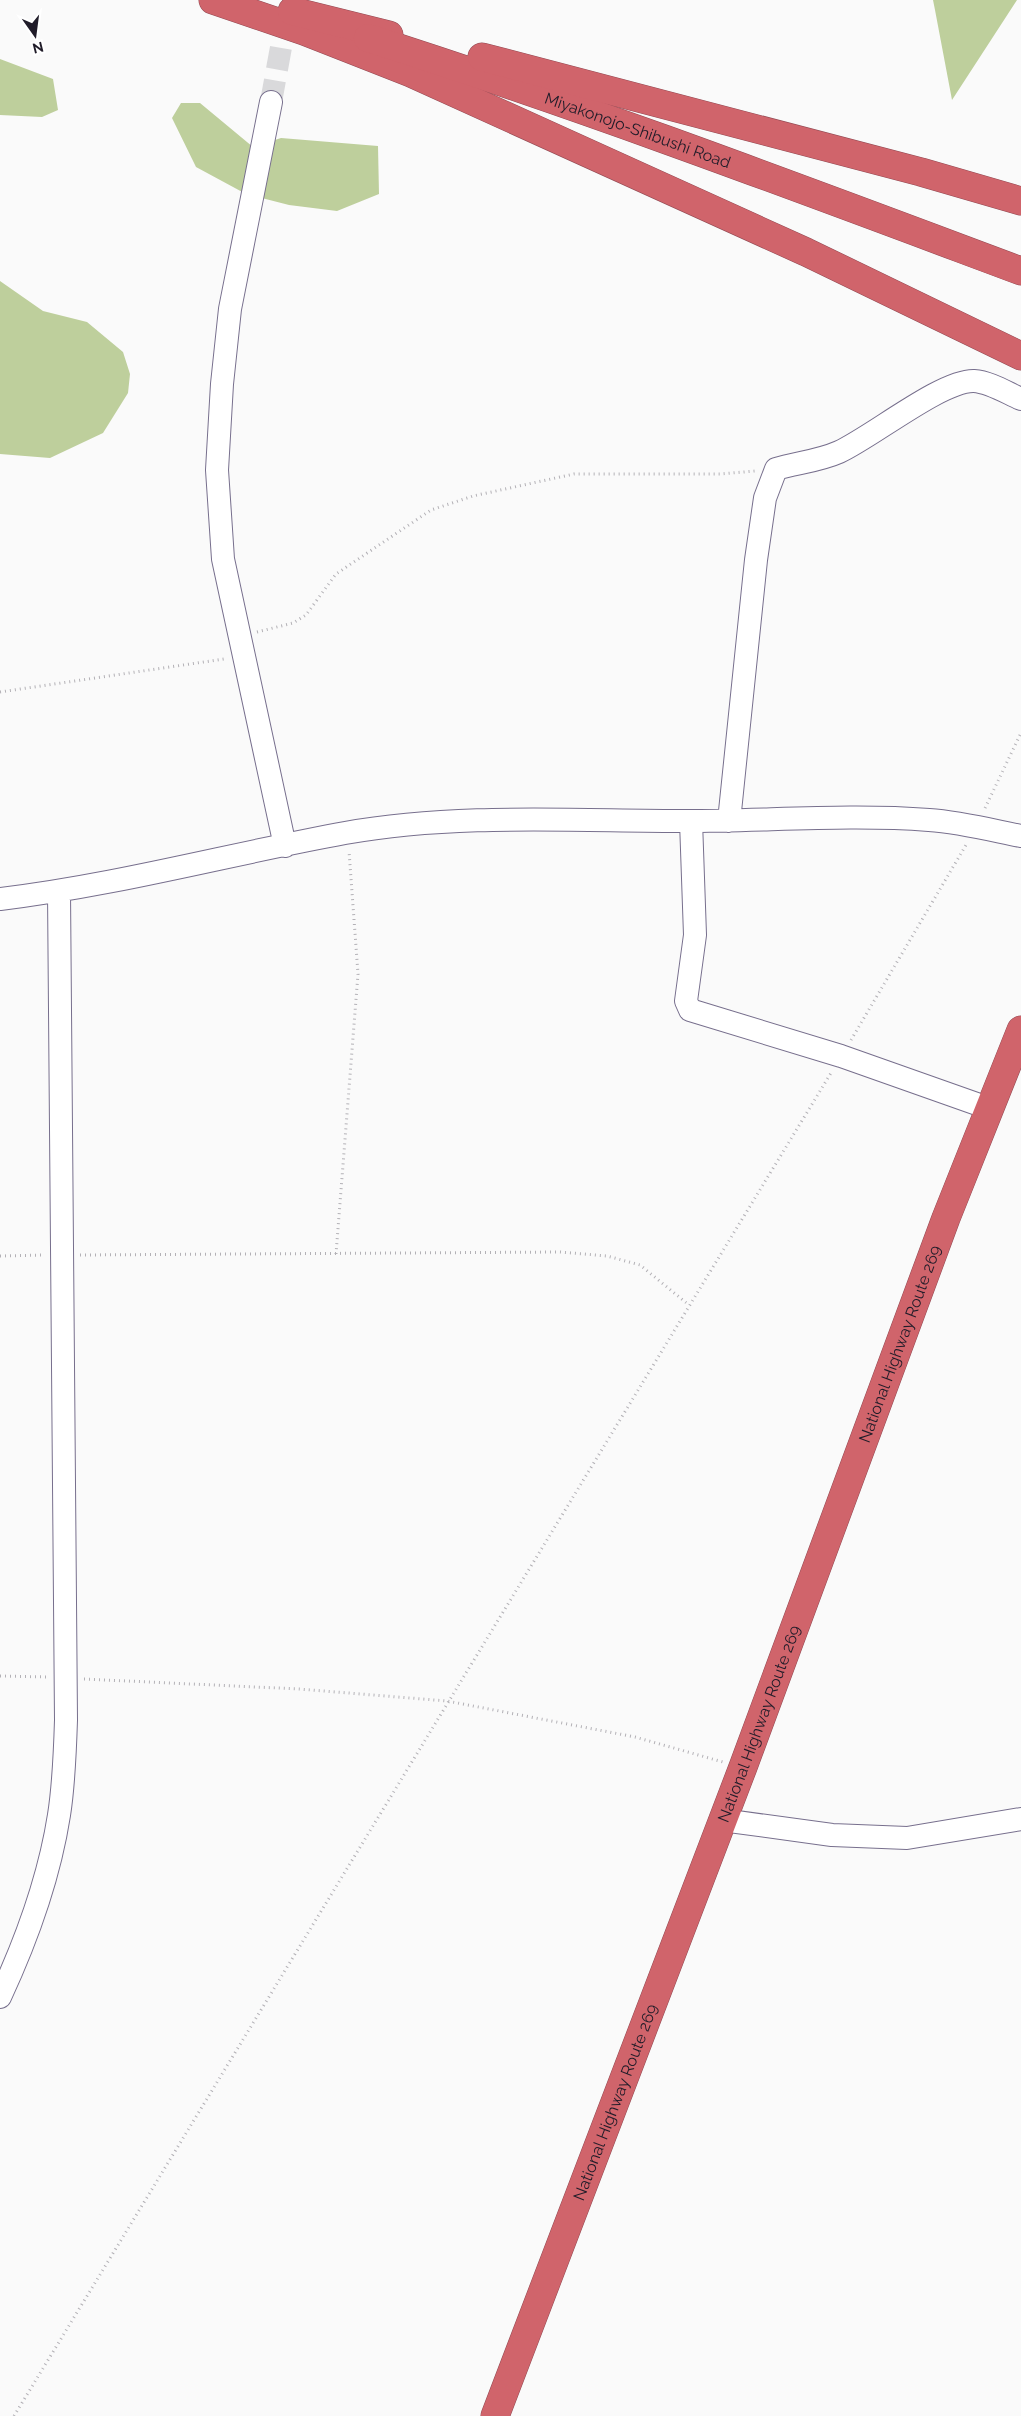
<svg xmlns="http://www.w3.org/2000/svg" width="1021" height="2416" font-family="Raleway,sans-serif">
<rect width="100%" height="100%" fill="#fafafa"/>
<!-- green -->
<path fill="#becf9c" d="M933 0H1017L952 100 935 10Z
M0 59 53 79 58 110 42 117 0 115Z
M181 103H200L253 147 281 138 378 146 379 194 337 211 289 205 246 194 196 167 172 118Z
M0 281 43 311 87 322 123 352 130 374 128 393 103 433 50 458 0 454Z"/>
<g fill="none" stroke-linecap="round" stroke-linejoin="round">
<!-- minor-tunnel -->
<path stroke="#d9d9db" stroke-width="22" stroke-dasharray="22 11" stroke-linecap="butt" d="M271 102 288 9"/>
<!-- minor casing -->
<g stroke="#776f8d" stroke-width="24">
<path id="minor" d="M271 102 230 309 222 384 217 470 223 559 285 846
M691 821 695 935 686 1001 690 1010 841 1056 991 1109
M729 821 756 560 765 498 776 469C796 463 819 461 839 452 872 437 942 380 974 381 990 382 1007 393 1021 399
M0 899C117 885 230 854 345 833 457 813 573 821 686 821 767 821 849 814 929 820 960 822 991 830 1021 836
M722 1820 832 1835 907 1838 1021 1819
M0 1997C27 1939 49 1879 59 1815 64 1784 65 1752 66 1720L59 892"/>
</g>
<!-- highway casing -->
<g stroke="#924b54" stroke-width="29">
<g id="highway">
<path d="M213 0 304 31 411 73 806 252 1021 356"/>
<path d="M292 11 389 35"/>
<path id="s1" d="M368 38C588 108 804 190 1021 271"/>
<path d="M482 57 921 172 1021 201"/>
<path id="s2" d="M495 2416 743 1767 946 1218 1021 1030"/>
</g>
</g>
<!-- path -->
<path stroke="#b3b1b6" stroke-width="3" stroke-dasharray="1 4" stroke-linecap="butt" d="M257 632 293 623 306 615 336 574 431 510 473 496 574 474H720L755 471
M0 692 224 659
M985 808 1021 733
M851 1040 966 845
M336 1254 358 974 349 851
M80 1255 560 1252 607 1256 640 1265 689 1305
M0 1256 44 1255
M0 1676 48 1677
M84 1679 299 1689 447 1701 635 1737 723 1762
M14 2416 831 1073"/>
<!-- minor -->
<use href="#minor" stroke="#fff" stroke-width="22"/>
<!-- highway -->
<use href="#highway" stroke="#d0646b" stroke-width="28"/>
</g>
<g text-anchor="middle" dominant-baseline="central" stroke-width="4" stroke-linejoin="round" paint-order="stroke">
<!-- street labels -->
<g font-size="16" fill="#201c29" stroke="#fff">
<text stroke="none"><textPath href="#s1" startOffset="285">Miyakonojo-Shibushi Road</textPath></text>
<text stroke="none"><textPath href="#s2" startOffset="1146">National Highway Route 269</textPath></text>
<text stroke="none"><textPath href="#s2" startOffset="741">National Highway Route 269</textPath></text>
<text stroke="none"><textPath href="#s2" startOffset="336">National Highway Route 269</textPath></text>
</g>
</g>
<!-- north arrow -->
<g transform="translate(35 35) rotate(166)" stroke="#ffffff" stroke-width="4" paint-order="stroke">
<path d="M0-4L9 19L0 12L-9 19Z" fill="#201c29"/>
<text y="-8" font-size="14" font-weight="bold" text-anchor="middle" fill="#201c29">N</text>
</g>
</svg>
